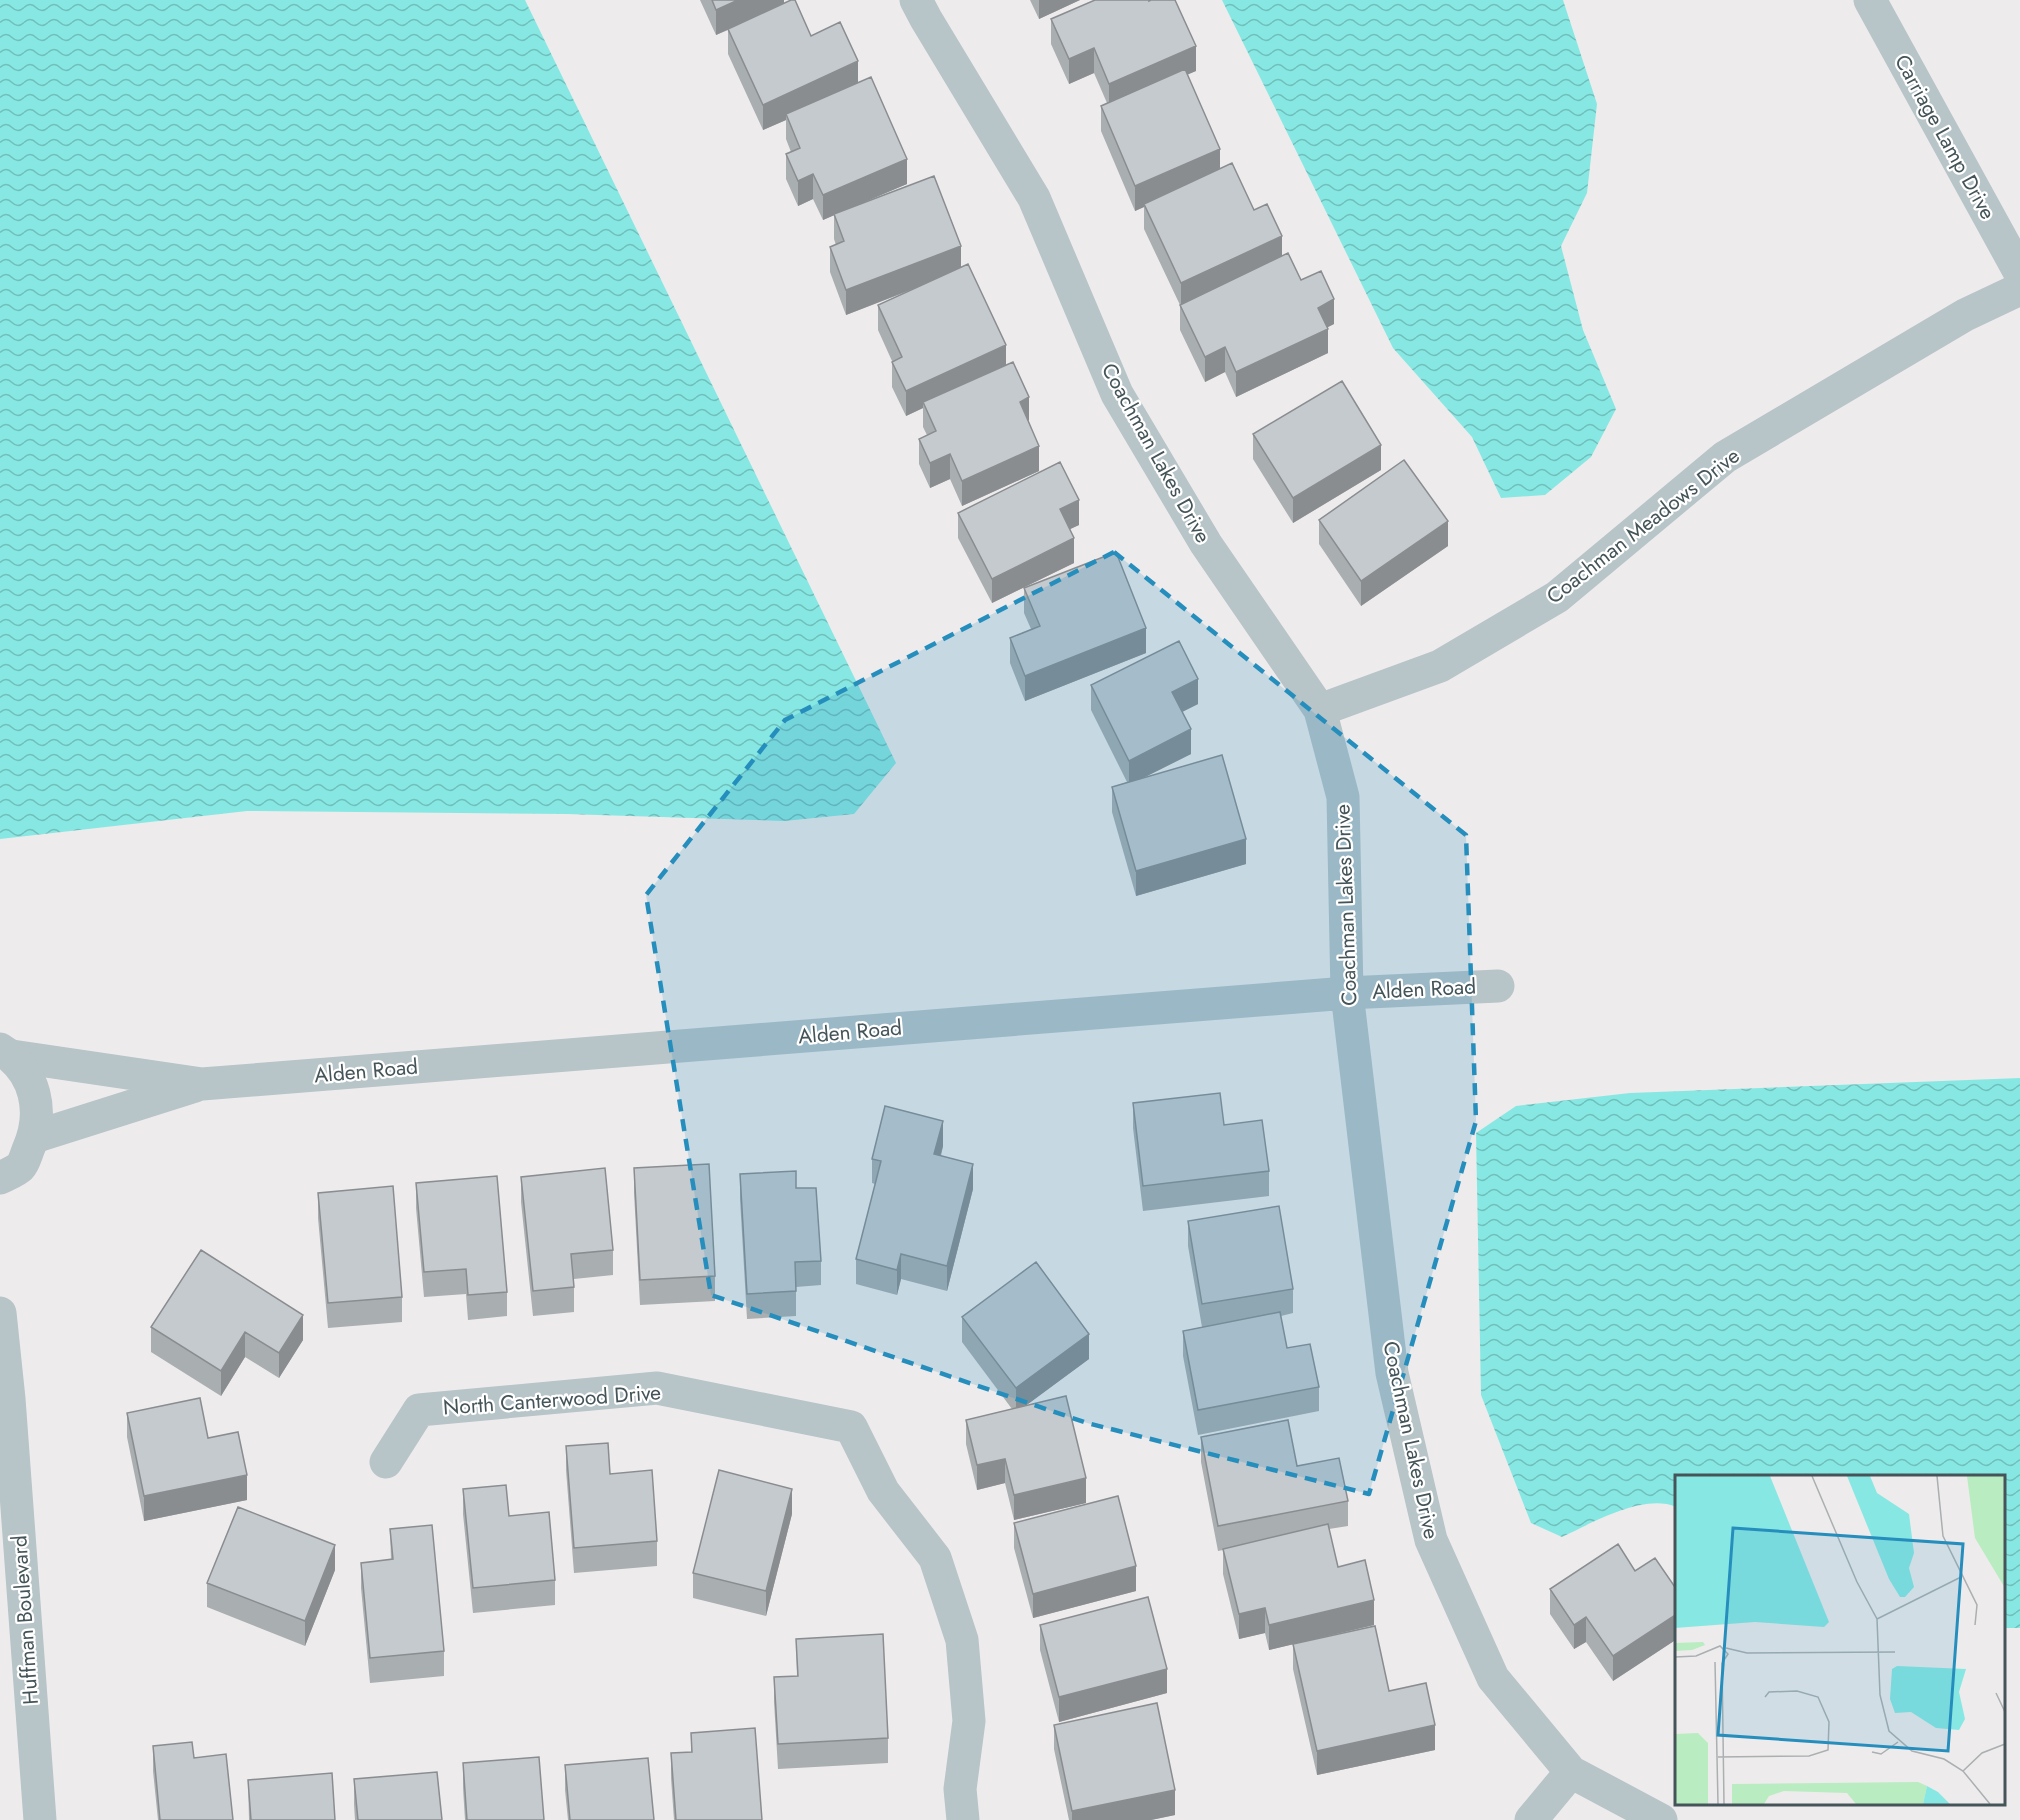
<svg xmlns="http://www.w3.org/2000/svg" width="2020" height="1820" font-family="Jost,sans-serif">
<defs>
<pattern id="water-waves" width="16" height="10" patternUnits="userSpaceOnUse" patternTransform="scale(1.5)"><rect width="16" height="10" fill="#87e8e3"/><path d="M0 5q4-4 8 0t8 0" fill="none" stroke="#70bfbb"/></pattern>
</defs>
<rect width="100%" height="100%" fill="#eeebec"/>
<!-- water -->
<path fill="url(#water-waves)" d="M0 0H525L896 763 854 814 784 821 566 814 247 811 0 839Z
M1222 0H1563L1597 104 1587 193 1561 246 1583 330 1616 409 1591 457 1545 495 1501 498 1472 437 1393 348Z
M2020 1078V1628H2004V1476H1676V1507C1644 1493 1592 1523 1562 1537L1531 1523 1481 1395 1476 1133 1516 1106 1630 1093Z"/>
<g fill="none" stroke-linecap="round" stroke-linejoin="round">
<!-- minor -->
<path stroke="#b7c4c8" stroke-width="33" d="M916 0 926 19 1034 198 1117 394 1206 544 1320 710 1343 797 1347 993 1392 1373 1431 1540 1493 1678 1571 1772 1661 1820
M1870 0 2020 273
M1320 710 1440 666 1557 597 1725 457 1965 315 2020 289
M12 1056 202 1084 1347 993 1498 986
M34 1137 195 1086
M386 1462 419 1410 657 1388 851 1427 883 1491 935 1558 962 1640 969 1721 960 1789 963 1820
M1531 1820 1571 1772"/>
<!-- tertiary -->
<path stroke="#b7c4c8" stroke-width="33" d="M0 1049C36 1071 45 1112 28 1150 26 1155 24 1163 20 1167 16 1171 6 1175 0 1178
M0 1313 9 1399 40 1820"/>
</g>
<!-- wall -->
<path fill="#a9aeb1" d="M700 0H784V4L811 36 858 83 907 184 856 205 961 267 1006 365 1029 422 1039 471 962 506 950 479 930 488 919 464V439L927 435 923 427V408L906 416 892 387V361L878 330V305L919 287 846 315 830 272V247L836 245 834 239V215L823 220 813 199 798 206 786 179V154L791 152 786 139V120L763 130 728 54V30L716 35Z
M1030 0H1080L1039 19Z
M1051 19 1196 71 1187 74 1220 169 1254 210 1282 256 1334 324 1328 327V353L1236 397 1225 372 1205 382 1180 330V305L1144 229V207L1135 211 1101 131V106L1107 103 1094 73 1069 84 1051 44Z
M1253 434 1381 470 1293 523 1253 459Z
M958 513 1079 525 1069 529 1074 563 992 603 958 538Z
M1319 520 1448 546 1361 606 1319 544Z
M1024 588 1146 653 1025 701 1010 663V638L1031 629 1024 613Z
M1091 685 1198 704 1182 712 1191 754 1145 777 1246 864 1136 896 1112 812V787L1127 782 1091 710Z
M1133 1103 1224 1125 1269 1171V1196L1143 1211 1133 1128Z
M943 1146 941 1156 973 1189 947 1291 901 1279 897 1295 856 1284V1259L875 1184 872 1183V1159Z
M634 1168 715 1276V1301L640 1305 634 1193Z
M740 1174 796 1188 821 1261V1285L796 1287V1316L747 1319 740 1199Z
M521 1177 613 1250V1275L574 1279V1312L533 1316 521 1202Z
M416 1183 507 1292V1316L468 1320 466 1294 424 1297 416 1208Z
M318 1193 402 1297V1322L328 1328 318 1218Z
M1188 1221 1293 1289V1313L1281 1316 1287 1348 1319 1387V1411L1198 1435 1183 1356V1331L1202 1327 1188 1246Z
M201 1250 303 1340 279 1378 245 1357 221 1396 151 1352V1327Z
M962 1317 1089 1359 1026 1405 1086 1503 1014 1520 1005 1483 977 1490 966 1444V1420L1012 1409 962 1342Z
M127 1413 208 1438 247 1500 144 1521 127 1437Z
M1201 1437 1297 1466 1348 1501V1526L1329 1529 1338 1567 1374 1625 1269 1650 1265 1633 1239 1639 1223 1574V1550L1218 1551 1201 1462Z
M566 1446 610 1474 657 1541V1566L574 1573 566 1470Z
M463 1489 509 1516 555 1580V1605L473 1613 463 1514Z
M792 1514 766 1616 693 1598V1573Z
M1014 1523 1136 1591 1033 1618 1014 1548Z
M390 1529 444 1651V1676L370 1683 361 1588V1563L391 1560Z
M335 1570 305 1646 207 1607V1583Z
M1635 1571 1677 1590V1639L1613 1681 1586 1642 1574 1649 1550 1614V1589Z
M1040 1625 1167 1693 1059 1722 1040 1650Z
M796 1639 888 1738V1763L778 1769 774 1702V1677L797 1676Z
M1293 1644 1389 1691 1435 1750 1317 1775 1293 1669Z
M1054 1725 1175 1815 1151 1820H1069L1054 1749Z
M691 1733 762 1820H674L671 1778V1753L691 1752Z
M153 1746 194 1758 233 1820H158L153 1771Z
M463 1763 544 1820H465L463 1788Z
M565 1765 654 1820H568L565 1790Z
M354 1779 442 1820H355L354 1804Z
M248 1780 335 1820H249Z"/>
<!-- shaded-wall -->
<path fill="#8a8d90" d="M738 0H784V4L716 35V10Z
M1039 0H1080L1039 19Z
M1196 46V71L1109 109V84Z
M1094 48V73L1069 84V59Z
M858 61V86L786 114V120L763 130V105Z
M1220 149V174L1144 204V207L1135 211V186Z
M907 159V184L823 220V195Z
M813 174V199L798 206V181Z
M1282 236V261L1181 308V283Z
M961 246V270L846 315V290Z
M1334 299V324L1318 332V308Z
M1328 329V353L1236 397V372Z
M1006 345V370L923 402V408L906 416V391Z
M1225 347V372L1205 382V357Z
M1029 397V422L1020 402Z
M1381 445V470L1293 523V498Z
M1039 446V471L962 506V481Z
M950 454V479L930 488V463Z
M1079 500V525L1060 534V509Z
M1448 521V546L1361 606V581Z
M1074 538V563L992 603V579Z
M1146 628V653L1025 701V676Z
M1198 679V704L1172 717V692Z
M1191 729V754L1129 785V761Z
M1246 839V864L1136 896V871Z
M943 1121V1146L934 1179V1154Z
M973 1164V1189L947 1291V1266Z
M901 1254V1279L897 1295V1270Z
M303 1315V1340L279 1378V1353Z
M245 1332V1357L221 1396V1371Z
M1089 1334V1359L1016 1413V1388Z
M1005 1459V1483L977 1490V1465Z
M247 1475V1500L144 1521V1496Z
M1086 1478V1503L1014 1520V1495Z
M792 1489V1514L766 1616V1591Z
M335 1545V1570L305 1646V1621Z
M1136 1566V1591L1033 1618V1594Z
M1374 1600V1625L1269 1650V1625Z
M1265 1608V1633L1239 1639V1614Z
M1677 1614V1639L1613 1681V1656Z
M1586 1617V1642L1574 1649V1625Z
M1167 1669V1693L1059 1722V1697Z
M1435 1725V1750L1317 1775V1751Z
M1175 1790V1815L1151 1820H1072V1811Z"/>
<!-- building -->
<path fill="#c5cace" stroke="#8a8d90" stroke-width="1.5" d="M712 0H738L716 10Z
M791 0H795L811 36 840 22 858 61 763 105 728 29Z
M1095 0H1149V1L1151 0H1175L1196 46 1109 84 1094 48 1069 59 1051 19Z
M1185 69 1220 149 1135 186 1101 106Z
M871 77 907 159 823 195 813 174 798 181 786 154 800 148 786 114Z
M1232 163 1254 210 1267 204 1282 236 1181 283 1144 204Z
M934 176 961 246 846 290 830 247 844 241 834 214Z
M1288 253 1301 280 1321 271 1334 299 1318 308 1328 329 1236 372 1225 347 1205 357 1180 305Z
M968 264 1006 345 906 391 892 362 902 357 878 305Z
M1013 362 1029 397 1020 402 1039 446 962 481 950 454 930 463 919 439 936 431 923 402Z
M1342 381 1381 445 1293 498 1253 434Z
M1404 460 1448 521 1361 581 1319 520Z
M1060 462 1079 500 1060 509 1074 538 992 579 958 513Z
M1116 552 1146 628 1025 676 1010 638 1040 626 1024 588Z
M1179 641 1198 679 1172 692 1191 729 1129 761 1091 685Z
M1222 755 1246 839 1136 871 1112 787Z
M1220 1093 1224 1125 1262 1120 1269 1171 1143 1186 1133 1103Z
M885 1106 943 1121 934 1154 973 1164 947 1266 901 1254 897 1270 856 1259 881 1161 872 1159Z
M709 1164 715 1276 640 1280 634 1168Z
M605 1168 613 1250 571 1254 574 1287 533 1291 521 1177Z
M796 1171V1188H816L821 1261 795 1262 796 1291 747 1294 740 1174Z
M497 1176 507 1292 468 1295 466 1269 424 1272 416 1183Z
M393 1186 402 1297 328 1303 318 1193Z
M1279 1206 1293 1289 1202 1304 1188 1221Z
M201 1250 303 1315 279 1353 245 1332 221 1371 151 1327Z
M1036 1262 1089 1334 1016 1388 962 1317Z
M1280 1312 1287 1348 1310 1344 1319 1387 1198 1410 1183 1331Z
M1066 1396 1086 1478 1014 1495 1005 1459 977 1465 966 1420Z
M200 1398 208 1438 238 1432 247 1475 144 1496 127 1413Z
M1288 1420 1297 1466 1339 1458 1348 1501 1218 1526 1201 1437Z
M608 1443 610 1474 652 1470 657 1541 574 1548 566 1446Z
M719 1470 792 1489 766 1591 693 1573Z
M506 1485 509 1516 549 1512 555 1580 473 1588 463 1489Z
M1118 1496 1136 1566 1033 1594 1014 1523Z
M238 1507 335 1545 305 1621 207 1583Z
M1328 1524 1338 1567 1365 1560 1374 1600 1269 1625 1265 1608 1239 1614 1223 1549Z
M432 1525 444 1651 370 1658 361 1563 393 1559 390 1529Z
M1618 1544 1635 1571 1655 1558 1677 1590V1614L1613 1656 1586 1617 1574 1625 1550 1589Z
M1148 1597 1167 1669 1059 1697 1040 1625Z
M1375 1626 1389 1691 1426 1683 1435 1725 1317 1751 1293 1644Z
M883 1634 888 1738 778 1744 774 1677 798 1676 796 1639Z
M1157 1703 1175 1790 1072 1811 1054 1725Z
M755 1728 762 1820H676L671 1753 692 1752 691 1733Z
M192 1742 194 1758 226 1754 233 1820H160L153 1746Z
M539 1757 544 1820H467L463 1763Z
M648 1758 654 1820H570L565 1765Z
M437 1772 442 1820H358L354 1779Z
M332 1773 335 1820H251L248 1780Z"/>
<!-- marked area -->
<path fill="#268ebc" fill-opacity="0.2" stroke="#268ebc" stroke-width="4.5" stroke-dasharray="12 8" stroke-linejoin="round" d="M1114 552 1466 835 1476 1121 1369 1494 1087 1423 711 1295 646 895 785 720Z"/>
<g text-anchor="middle" dominant-baseline="central" stroke-width="4.5" stroke-linejoin="round" paint-order="stroke">
<!-- street labels -->
<g font-size="21" fill="#445458" stroke="#fff">
<text transform="translate(1945 137) rotate(61)">Carriage Lamp Drive</text>
<text transform="translate(1156 453) rotate(61)">Coachman Lakes Drive</text>
<text transform="translate(1643 526) rotate(-38)">Coachman Meadows Drive</text>
<text transform="translate(1346 905) rotate(-92)">Coachman Lakes Drive</text>
<text transform="translate(1424 989) rotate(-3)">Alden Road</text>
<text transform="translate(850 1032) rotate(-5)">Alden Road</text>
<text transform="translate(366 1071) rotate(-5)">Alden Road</text>
<text transform="translate(552 1400) rotate(-4)">North Canterwood Drive</text>
<text transform="translate(1411 1440) rotate(78)">Coachman Lakes Drive</text>
<text transform="translate(25 1620) rotate(-94)">Huffman Boulevard</text>
</g>
</g>
<!-- overview -->
<g transform="translate(1675 1475)">
<rect width="330" height="330" fill="#eeebec"/>
<path d="M292 1H330V113L300 63ZM28 167 30 170 17 175 0 176V168ZM23 258 33 268V329H0V259ZM243 307 252 311 248 329H181L172 318 109 316 94 321 89 329H57V309Z" fill="#b9ecc0"/>
<path d="M0 1H95L154 147 149 152 80 147 0 153ZM172 1H195L202 18 234 39 239 78 234 93 239 112 230 122H225L214 104ZM222 191 291 194 284 217 290 244 284 255 261 253 236 237 220 238 215 224 217 194ZM252 311 263 317 275 329H248Z" fill="#87e8e3"/>
<path fill="none" stroke="#aaafb1" stroke-width="1.5" d="M137 1 182 107 202 144 205 220 214 256 237 276 269 284 288 296 315 329M262 1 268 61 302 130 300 150M202 144 286 102M51 173 72 178 220 177M0 182 21 181 45 171 53 179 47 188M40 187 43 329M47 188 49 329M321 218 330 237M197 277 206 279 223 267M43 282 134 281 153 275 154 247 143 222 122 216 94 217 90 222M288 296 307 278 330 269"/>
<path fill="#268ebc" fill-opacity="0.15" stroke="#268ebc" stroke-width="3" d="M58 53 288 69 273 276 43 260Z"/>
<rect width="330" height="330" fill="none" stroke="#445458" stroke-width="3"/>
</g>
</svg>
